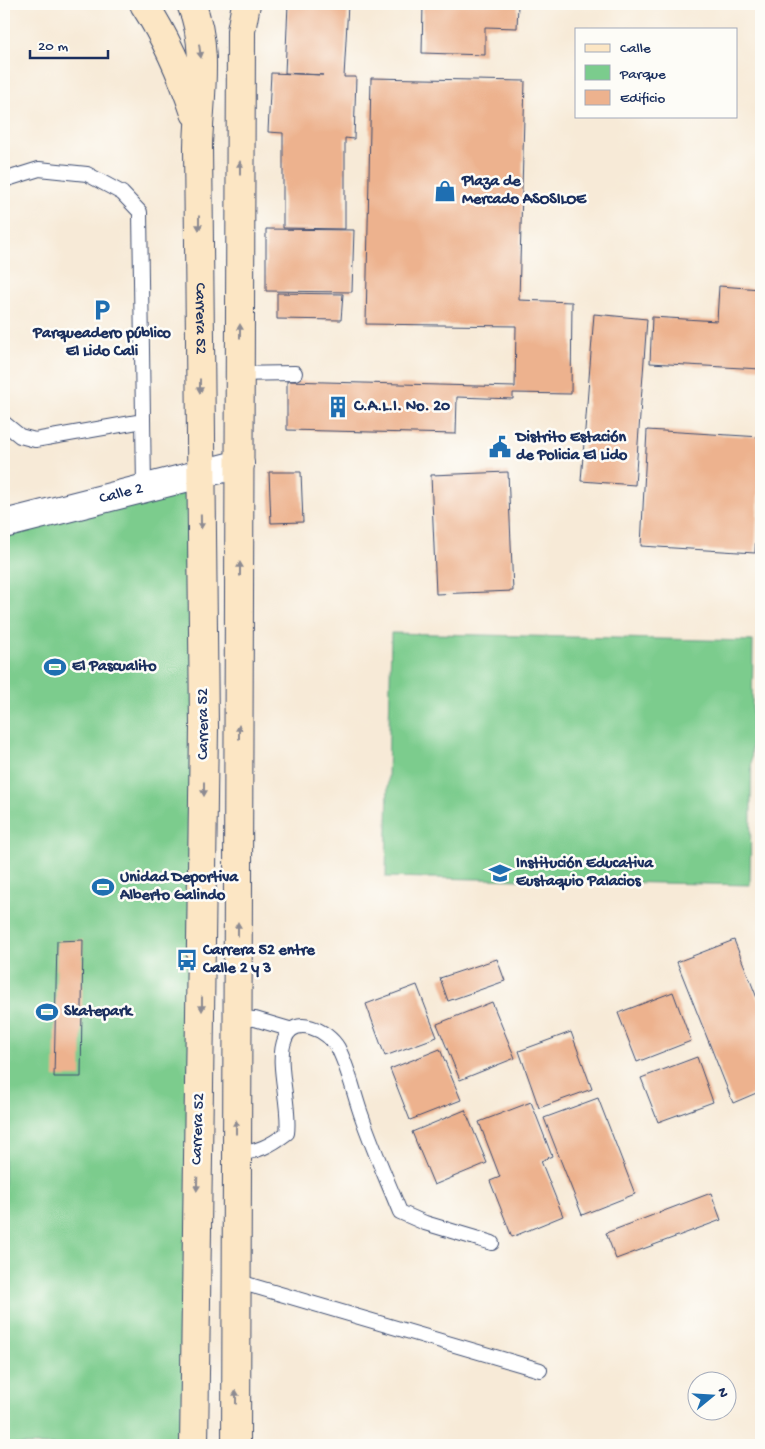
<svg xmlns="http://www.w3.org/2000/svg" width="765" height="1449" font-family="'Gochi Hand',sans-serif">
<rect width="100%" height="100%" fill="#fdfcf7"/>
<filter id="ink" filterUnits="userSpaceOnUse"><feTurbulence type="fractalNoise" baseFrequency=".02" numOctaves="2"/><feDisplacementMap in="SourceGraphic" scale="10" xChannelSelector="R" yChannelSelector="G"/><feConvolveMatrix kernelMatrix="1 2 1 2 8 2 1 2 1" color-interpolation-filters="sRGB"/></filter>
<filter id="wash" filterUnits="userSpaceOnUse"><feTurbulence type="fractalNoise" baseFrequency=".0096" numOctaves="4" result="noise"/><feDisplacementMap in="SourceGraphic" scale="20" xChannelSelector="R" yChannelSelector="G"/><feGaussianBlur stdDeviation="1.12" result="paint"/><feColorMatrix in="noise" values="0 0 0 0 0 0 0 0 0 0 0 0 0 0 0 0 0 1.4 0 .05"/><feComposite in="paint" operator="in"/></filter>
<g filter="url(#wash)">
<rect width="100%" height="100%" fill="#f7ead7"/>
<!-- green -->
<path fill="#7bcc8d" stroke="#4b7e76" d="M201 473 194 1445H4V524Z
M391 633 753 641 750 885 386 877Z"/>
<g id="blocks">
<!-- building -->
<path fill="#edb28e" d="M288 4H348L344 77H356L354 139 345 138V229L283 228V133L268 132 271 73 323 75 285 73Z
M423 4H518L517 28 485 27V55L422 53Z
M371 78 525 81 519 300 572 302 571 394 513 393V399L457 397 456 434 287 430V381L515 387 516 326 366 324Z
M266 229 354 230 352 292 266 291Z
M719 286 761 289V369L650 363 652 317 717 321Z
M277 293 343 294 341 320 277 319Z
M594 314 647 319 635 485 581 481Z
M647 430 761 437 755 553 641 546Z
M269 472H301L303 522 271 523Z
M508 472 513 591 436 594 431 475Z
M83 940 81 1077H54L57 941Z
M734 940 761 1008V1091L733 1103 677 962Z
M497 959 505 981 448 1001 440 978Z
M417 985 437 1037 385 1056 366 1004Z
M673 992 691 1041 637 1062 618 1013Z
M492 1002 515 1058 460 1080 437 1024Z
M571 1032 592 1089 539 1108 519 1051Z
M440 1049 461 1100 410 1120 390 1069Z
M697 1057 713 1102 658 1122 641 1078Z
M598 1098 635 1194 582 1215 544 1118Z
M531 1102 552 1156 541 1161 563 1216 512 1237 490 1181 500 1177 479 1122Z
M465 1110 487 1163 434 1185 412 1132Z
M711 1193 721 1220 616 1259 606 1233Z"/>
</g>
</g>
<g filter="url(#ink)">
<use href="#blocks" fill-opacity="0" stroke="#3c4b70" stroke-width="1"/>
<g fill="none" stroke-linecap="round" stroke-linejoin="round">
<!-- lane casing -->
<g stroke="#3c4b70" stroke-width="16">
<path id="lane" d="M4 180 39 169 87 174 122 193 140 212 144 487
M239 374 295 373
M4 423 20 436 35 440 143 421
M237 1018 255 1019 289 1029
M236 1154C257 1152 270 1146 287 1133 291 1105 275 1063 285 1039 294 1014 328 1030 338 1048 349 1069 354 1095 362 1117 373 1149 387 1180 400 1212L425 1223 492 1243
M236 1281 540 1370"/>
</g>
<!-- street casing -->
<g stroke="#3c4b70" stroke-width="30">
<g id="street">
<path id="s1" d="M4 524 240 464"/>
</g>
</g>
<!-- secondary casing -->
<g stroke="#3c4b70" stroke-width="30">
<g id="secondary">
<path d="M144 4C166 38 182 74 195 113"/>
<path id="s2" d="M191 4C210 48 199 101 198 147L204 727 194 1445"/>
<path d="M236 1445 241 31 246 4"/>
</g>
</g>
<!-- lane -->
<use href="#lane" stroke="#fff" stroke-width="14"/>
<!-- street -->
<use href="#street" stroke="#fff" stroke-width="28"/>
<!-- secondary -->
<use href="#secondary" stroke="#fce6c4" stroke-width="28"/>
</g>
<!-- one-way arrows -->
<defs><path id="oneway-solid" d="M-6-.8H1V-3.2L6.5 0L1 3.2V.8H-6Z" transform="scale(1.25)"/></defs>
<g fill="#8c8a91">
<use href="#oneway-solid" transform="translate(200 51) rotate(82)"/>
<use href="#oneway-solid" transform="translate(240 168) rotate(-90)"/>
<use href="#oneway-solid" transform="translate(199 223) rotate(90)"/>
<use href="#oneway-solid" transform="translate(240 331) rotate(-90)"/>
<use href="#oneway-solid" transform="translate(200 386) rotate(90)"/>
<use href="#oneway-solid" transform="translate(201 522) rotate(89)"/>
<use href="#oneway-solid" transform="translate(240 569) rotate(-90)"/>
<use href="#oneway-solid" transform="translate(239 732) rotate(-90)"/>
<use href="#oneway-solid" transform="translate(204 789) rotate(90)"/>
<use href="#oneway-solid" transform="translate(238 929) rotate(-90)"/>
<use href="#oneway-solid" transform="translate(202 1004) rotate(90)"/>
<use href="#oneway-solid" transform="translate(236 1127) rotate(-90)"/>
<use href="#oneway-solid" transform="translate(197 1184) rotate(92)"/>
<use href="#oneway-solid" transform="translate(236 1397) rotate(-90)"/>
</g>
</g>
<!-- icons -->
<defs>
<g id="shop-bare" transform="scale(1.725)"><path d="M-5-2.5h2.3a2.7 3.5 0 0 1 5.4 0H5L5.5 6h-11ZM-1.5-2.5h3a1.5 2.3 0 0 0-3 0Z" fill="#1f6fb2" stroke="#fdfcf7" stroke-width="2.5" paint-order="stroke"/></g>
<g id="parking-bare" transform="scale(1.725)"><path d="M-3.5-5.5H1a3.5 3.5 0 0 1 0 7H-1V5.5H-3.5ZM-1-3.4V-.6H.8a1.4 1.4 0 0 0 0-2.8Z" fill="#1f6fb2" stroke="#fdfcf7" stroke-width="2.5" paint-order="stroke"/></g>
<g id="building-bare" transform="scale(1.725)"><path d="M-4-6H4V6H1V3H-1V6H-4ZM-2.5-4.3h1.7v1.8h-1.7ZM.8-4.3h1.7v1.8H.8ZM-2.5-1h1.7V.8h-1.7ZM.8-1h1.7V.8H.8Z" fill="#1f6fb2" stroke="#fdfcf7" stroke-width="2.5" paint-order="stroke"/></g>
<g id="civic-bare" transform="scale(1.725)"><path d="M-.6-6.5H3V-4.5H.6V-3L4-1V1h2V6H-6V1h2V-1L-.6-3ZM-1.2 2.5V6h2.4V2.5Z" fill="#1f6fb2" stroke="#fdfcf7" stroke-width="2.5" paint-order="stroke"/></g>
<g id="stadium-bare" transform="scale(1.725)"><path d="M0-5a6.5 5 0 1 0 0 10a6.5 5 0 1 0 0-10ZM-3.5-1.8h7v3.6h-7Z" fill="#1f6fb2" stroke="#fdfcf7" stroke-width="2.5" paint-order="stroke"/></g>
<g id="school-bare" transform="scale(1.725)"><path d="M0-5L7-2L0 1L-7-2ZM-4 1L0 2.5L4 1V4Q0 6-4 4Z" fill="#1f6fb2" stroke="#fdfcf7" stroke-width="2.5" paint-order="stroke"/></g>
<g id="bus-bare" transform="scale(1.725)"><path d="M-5-6H5V4H4V6H2V4H-2V6H-4V4H-5ZM-3.5-4V0h7V-4ZM-3.5 1.2v1.5H-2V1.2ZM2 1.2v1.5H3.5V1.2Z" fill="#1f6fb2" stroke="#fdfcf7" stroke-width="2.5" paint-order="stroke"/></g>
</defs>
<g fill-rule="evenodd">
<use href="#shop-bare" x="445" y="191"/>
<use href="#parking-bare" x="102" y="310"/>
<use href="#building-bare" x="338" y="407"/>
<use href="#civic-bare" x="500" y="447"/>
<use href="#stadium-bare" x="55" y="667"/>
<use href="#school-bare" x="500" y="873"/>
<use href="#stadium-bare" x="103" y="887"/>
<use href="#bus-bare" x="187" y="960"/>
<use href="#stadium-bare" x="47" y="1012"/>
</g>
<g text-anchor="middle" dominant-baseline="central" stroke-width="5" stroke-linejoin="round" paint-order="stroke">
<!-- poi labels -->
<g font-size="16" font-weight="bold" fill="#1b2f5e" stroke="#fdfcf7" text-anchor="start">
<text x="462" y="182">Plaza de<tspan x="462" dy="18">Mercado ASOSILOE</tspan></text>
<text x="102" y="334" text-anchor="middle">Parqueadero público<tspan x="102" dy="18">El Lido Cali</tspan></text>
<text x="354" y="407">C.A.L.I. No. 20</text>
<text x="516" y="438">Distrito Estación<tspan x="516" dy="18">de Policia El Lido</tspan></text>
<text x="72" y="667">El Pascualito</text>
<text x="516" y="864">Institución Educativa<tspan x="516" dy="18">Eustaquio Palacios</tspan></text>
<text x="120" y="878">Unidad Deportiva<tspan x="120" dy="18">Alberto Galindo</tspan></text>
<text x="203" y="951">Carrera 52 entre<tspan x="203" dy="18">Calle 2 y 3</tspan></text>
<text x="64" y="1012">Skatepark</text>
</g>
<!-- street labels -->
<g font-size="16" fill="#1b2f5e" stroke="#fdfcf7">
<text stroke="none"><textPath href="#s2" startOffset="316">Carrera 52</textPath></text>
<text stroke="none"><textPath href="#s1" startOffset="121">Calle 2</textPath></text>
<text transform="translate(204 724) rotate(-90)">Carrera 52</text>
<text transform="translate(199 1129) rotate(-88)">Carrera 52</text>
</g>
</g>
<!-- margin -->
<rect width="765" height="1449" fill="none" stroke="#fdfcf7" stroke-width="20"/>
<!-- legend -->
<rect x="575" y="28" width="162" height="90" fill="#fdfcf7" stroke="#a3aaba"/>
<rect x="585" y="44" width="25" height="8" fill="#fce6c4" stroke="#a3aaba"/>
<text x="620" y="52" font-size="15" fill="#1b2f5e">Calle</text>
<rect x="585" y="65" width="25" height="15" fill="#7bcc8d" stroke="#a3aaba"/>
<text x="620" y="78" font-size="15" fill="#1b2f5e">Parque</text>
<rect x="585" y="90" width="25" height="15" fill="#edb28e" stroke="#a3aaba"/>
<text x="620" y="102" font-size="15" fill="#1b2f5e">Edificio</text>
<!-- north arrow -->
<g transform="translate(712 1396) rotate(72)"><circle r="24" fill="#fdfcf7" stroke="#a3aaba"/>
<path d="M0-4L9 19L0 12L-9 19Z" fill="#1f6fb2"/>
<text y="-8" font-size="14" font-weight="bold" text-anchor="middle" fill="#1b2f5e">N</text>
</g>
<!-- scale -->
<path d="M30 50v8h78v-8" fill="none" stroke="#1b2f5e" stroke-width="2.5"/>
<text x="38" y="50" font-size="15" fill="#1b2f5e" stroke="#fdfcf7" stroke-width="4" paint-order="stroke">20 m</text>
</svg>
